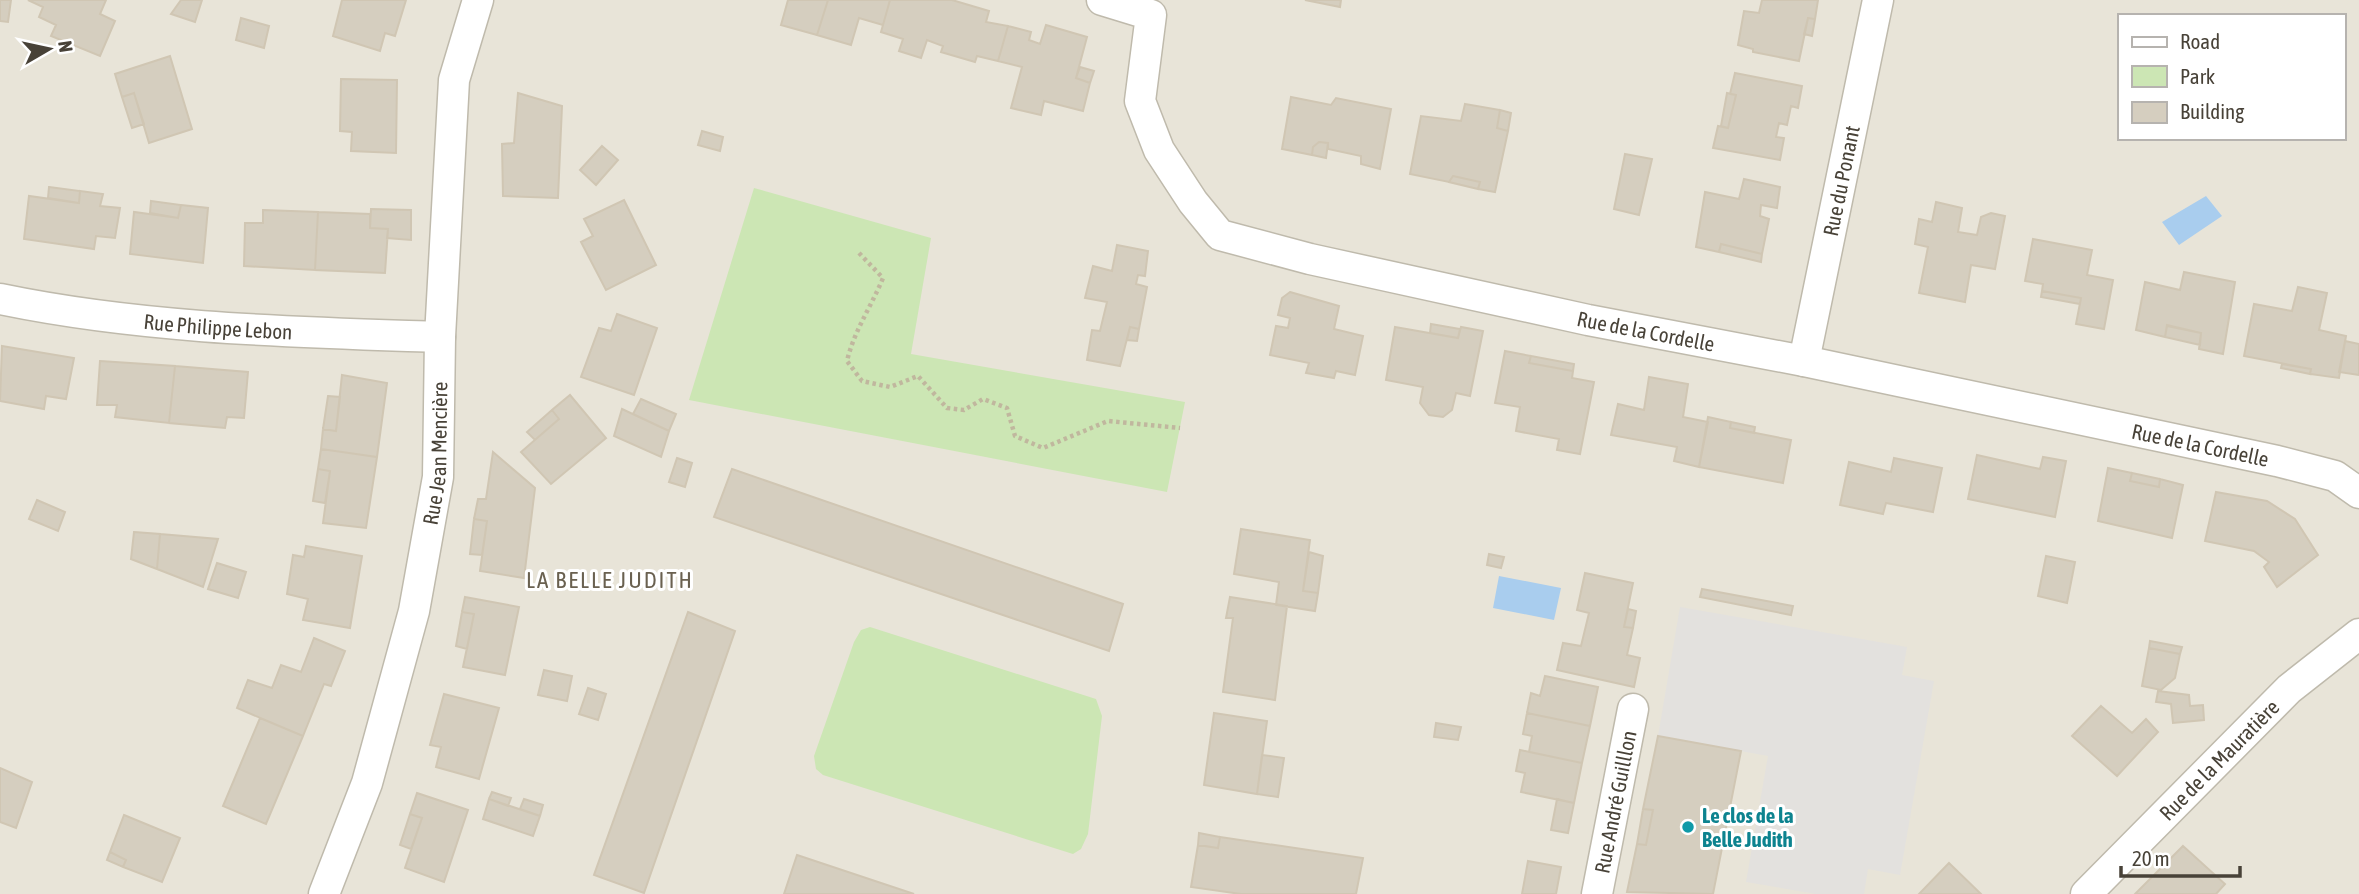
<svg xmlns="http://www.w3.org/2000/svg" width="2359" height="894" font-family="'Asap Condensed',sans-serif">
<rect width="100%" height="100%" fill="#f4f1ea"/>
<!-- residential -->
<path fill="#e8e4d8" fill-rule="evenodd" d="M0 0H2359V894H0ZM2119 16H2343V138H2119Z"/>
<!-- green -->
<path fill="#cce6b4" d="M754 188 931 238 911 354 1185 402 1167 492 689 400Z
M870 627 1096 699 1102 716 1088 834 1081 849 1073 854 823 775 816 769 814 756 854 642 861 630Z"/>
<!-- parking -->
<path fill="#e3e1de" d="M1680 607 1907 647 1902 675 1934 681 1900 875 1868 869 1864 894H1816L1746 882 1768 756 1658 736Z"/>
<!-- water -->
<path fill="#a9cdee" d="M2206 196 2222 216 2179 245 2162 222Z
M1499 576 1561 588 1554 620 1493 608Z"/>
<!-- building -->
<path fill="#d5cebf" stroke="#d0c6b3" stroke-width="2" d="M0 0H11L8 22 0 21Z
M28 0H106L100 14 115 21 100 56 51 36 56 25 39 17 43 7Z
M181 0H202L195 22 171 14Z
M342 0H406L395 36 385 33 380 51 333 36Z
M788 0H828L817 35 781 25Z
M828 0H890L883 25 859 18 851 45 817 35Z
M890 0H952L989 11 986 22 1008 26 998 61 977 56 975 62 941 52 943 46 927 40 921 58 899 51 903 39 881 32Z
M1305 0H1341L1340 7Z
M1762 0H1818L1815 19 1808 18 1799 61 1753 52V49L1738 45 1744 11 1759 13Z
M241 18 269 26 264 48 236 40Z
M1808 18 1815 19 1812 36 1804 34Z
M1046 25 1087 37 1076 78 1090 83 1083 111 1044 101 1041 115 1011 108 1022 67 998 61 1008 26 1031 32 1029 40 1040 44Z
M170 56 192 129 149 143 134 93 122 97 115 74Z
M1080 67 1094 71 1090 83 1076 78Z
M1735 73 1802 86 1798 108 1791 106 1787 125 1779 123 1776 137 1784 138 1780 160 1713 148 1718 126 1728 128 1736 95 1730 94Z
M341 79 397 80 396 153 351 151 352 132 340 131Z
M134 93 144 124 132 128 122 97Z
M518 93 562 106 558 198 503 196 502 144 514 143Z
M1727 93 1736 95 1728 128 1721 126Z
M1291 97 1331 105 1336 98 1391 109 1380 169 1361 164V156L1328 149V143L1319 142 1313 147 1312 155 1282 149Z
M1465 104 1500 110 1497 128 1508 131 1495 192 1478 189 1480 182 1453 176 1449 182 1410 174 1421 116 1461 121Z
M1500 110 1511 113 1508 131 1497 128Z
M702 131 723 137 720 151 698 145Z
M1319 142 1328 143 1326 158 1312 155 1313 147Z
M602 146 618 160 596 185 580 170Z
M1625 154 1652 159 1639 215 1614 209Z
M1453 176 1480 182 1478 189 1449 182Z
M1744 179 1780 187 1777 208 1761 205 1760 216 1769 219 1762 254 1721 244 1719 252 1696 247 1705 192 1739 199Z
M49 187 80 191 79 203 48 198Z
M80 191 103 194 100 206 120 208 115 238 96 236 94 249 24 239 29 196 79 203Z
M624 200 656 265 606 290 581 242 593 236 584 219Z
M151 201 181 205 178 218 150 213Z
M1936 202 1962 208 1958 232 1977 235 1981 217 1991 213 2005 216 1995 269 1971 265 1965 302 1919 293 1928 247 1915 244 1919 219 1932 222Z
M181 205 208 208 203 263 130 254 134 212 178 218Z
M371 209 411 210V240L387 238 388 229 370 228Z
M263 210 318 212 315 270 244 266 245 223H263Z
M318 212 370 214V228L388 229 385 273 315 270Z
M2033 239 2092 250 2087 275 2113 280 2104 329 2076 324 2081 298 2042 291 2043 284 2025 281Z
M1721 244 1762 254 1761 262 1719 252Z
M1117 245 1148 251 1145 276 1138 275 1136 284 1147 287 1139 329 1130 327 1120 366 1087 360 1092 330 1100 331 1107 302 1085 298 1093 266 1112 271Z
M2184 272 2235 282 2223 354 2199 349 2201 333 2167 325 2165 337 2136 330 2145 282 2180 290Z
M2298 287 2327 293 2319 330 2346 336 2339 378 2310 374 2311 369 2244 356 2254 304 2292 311Z
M2042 291 2081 298 2080 304 2041 297Z
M1290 292 1339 306 1334 329 1363 336 1355 375 1336 371 1334 378 1306 373 1309 363 1270 355 1276 326 1288 328 1290 318 1278 315 1282 298Z
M617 314 657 328 634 395 581 377 599 328 611 331Z
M1431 324 1460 329 1458 338 1430 333Z
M2167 326 2201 333 2200 345 2165 337Z
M1130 327 1139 329 1137 341 1127 340Z
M1395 327 1458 338 1461 327 1483 331 1470 396 1456 393 1452 410 1443 417 1429 415 1420 403 1423 387 1386 380Z
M2345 341 2359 344V375L2339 372Z
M2 346 74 358 66 399 46 396 44 409 0 401Z
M1505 351 1531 356 1529 363 1573 371 1572 378 1594 382 1580 454 1557 450 1559 439 1516 431 1520 407 1495 403Z
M1531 356 1574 364 1573 371 1529 363Z
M100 361 175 366 169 423 115 417 117 405H97Z
M2282 364 2311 369 2310 374 2281 368Z
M175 366 248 372 244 418 227 417 225 428 169 423Z
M342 375 387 383 377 457 321 449 323 429 336 431Z
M1649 377 1688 384 1683 417 1708 422 1699 467 1674 461 1677 447 1611 435 1618 404 1644 410Z
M570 395 606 438 551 484 521 452 559 419 552 410Z
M328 396 340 397 336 431 323 429Z
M641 399 676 414 669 431 633 414Z
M622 409 669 431 661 457 614 436Z
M552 410 559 419 535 440 527 432Z
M1708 417 1731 422 1730 428 1791 440 1783 483 1699 467Z
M1731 422 1755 427 1754 433 1730 428Z
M321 449 377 457 366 528 323 523 330 471 318 469Z
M493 452 535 488 524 578 480 571 487 521 474 519 478 499H486Z
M1977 455 2040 469 2043 457 2066 461 2055 517 1968 499Z
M677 458 692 463 685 487 669 482Z
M1894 458 1942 468 1933 512 1886 503 1883 514 1840 505 1849 462 1891 472Z
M2108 468 2132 473 2130 481 2159 487 2160 479 2183 485 2172 538 2098 521Z
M318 469 330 471 325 503 313 501Z
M732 469 1123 604 1109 651 714 517Z
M2132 473 2160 479 2159 487 2130 481Z
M2216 492 2267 501 2295 519 2318 555 2277 587 2264 567 2269 562 2254 551 2205 541Z
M37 500 65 512 58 531 29 519Z
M474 519 487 521 482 555 470 554Z
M1241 529 1310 540 1303 591 1318 593 1315 611 1276 605 1279 582 1234 574Z
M134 532 160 534 157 569 131 559Z
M160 534 218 539 203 587 157 569Z
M306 546 362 556 350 628 303 620 308 599 287 594 293 555 304 557Z
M1309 552 1323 556 1318 593 1303 591Z
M1489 554 1504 557 1501 568 1487 565Z
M2046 556 2075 562 2067 603 2038 596Z
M217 563 246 572 238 598 208 589Z
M1585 573 1633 583 1624 627 1633 628 1627 655 1640 658 1634 687 1557 670 1563 643 1581 646 1589 613 1577 610Z
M1702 589 1793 606 1791 615 1700 597Z
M465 597 519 607 505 675 463 667 474 614 462 612Z
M1230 597 1287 606 1275 700 1223 692 1233 618H1226Z
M1628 609 1636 611 1633 628 1624 627Z
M462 612 474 614 467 649 456 646Z
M688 612 735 631 644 893 594 875Z
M314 638 345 651 331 686 324 684 303 736 237 708 248 680 272 688 281 665 301 672Z
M2150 641 2182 647 2180 654 2149 648Z
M2149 648 2180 654 2175 678 2161 690 2142 686Z
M544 670 572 676 567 701 538 695Z
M1545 676 1598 687 1590 726 1527 713 1531 693 1540 696Z
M588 688 606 694 598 720 579 714Z
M2158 691 2189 695 2190 706 2203 705 2204 720 2173 723 2171 704 2156 702Z
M444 694 499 708 479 779 436 767 441 747 430 745Z
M2101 706 2132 733 2146 719 2158 732 2117 776 2072 736Z
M1214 713 1267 721 1257 794 1204 785Z
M1527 713 1590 726 1582 763 1529 752 1532 736 1523 734Z
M260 718 303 736 266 824 223 806Z
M1436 723 1461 727 1458 740 1434 737Z
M1658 736 1741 751 1713 894 1627 892 1637 844 1646 845 1653 810 1643 809Z
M1520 750 1582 763 1574 803 1521 792 1525 773 1516 771Z
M1262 755 1284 758 1278 797 1257 794Z
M0 768 32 782 16 828 0 822Z
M492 792 511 798 508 806 489 799Z
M417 793 468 810 444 882 405 868 422 818 410 814Z
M489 799 540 816 533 836 483 819Z
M524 799 543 805 540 816 520 809Z
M1557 799 1574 803 1568 833 1551 830Z
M1643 809 1653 810 1646 845 1637 844Z
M410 814 422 818 411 849 400 845Z
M124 815 180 838 162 882 123 867 126 860 110 852Z
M1199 833 1220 837 1218 848 1198 845Z
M1220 837 1363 858 1356 894H1241L1191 887 1198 845 1218 848Z
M2183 846 2225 884 2216 894H2135Z
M110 852 126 860 123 867 107 860Z
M797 855 914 894H784Z
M1528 861 1561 867 1556 894H1522Z
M1949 863 1981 894H1919Z"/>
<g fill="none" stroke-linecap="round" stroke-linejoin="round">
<!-- minor casing -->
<g stroke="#bfbaac" stroke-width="33">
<g id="minor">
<path id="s1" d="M1102 0 1151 15 1140 101 1159 150 1193 202 1220 235 1310 259 1588 320 1804 361 2277 461 2335 476 2359 493"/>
<path id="s2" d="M0 299C144 329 294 332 440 337"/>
<path id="s3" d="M1804 361 1878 0"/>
<path id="s4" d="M324 894 367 783 414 611 438 477 440 337 454 80 478 0"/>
<path id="s5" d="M1597 894 1633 709"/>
<path id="s6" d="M2086 894 2289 689 2359 634"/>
</g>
</g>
<!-- path -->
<path stroke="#c0b79e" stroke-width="4.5" stroke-dasharray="3.5 3.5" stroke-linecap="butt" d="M859 253 883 278C871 307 854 331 847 361L862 381 890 387 918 376 947 408 964 410 983 399 1007 408 1015 436 1043 448 1108 421 1180 428"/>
<!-- minor -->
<use href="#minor" stroke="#fff" stroke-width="30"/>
</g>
<!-- markers -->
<circle fill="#0f9aa8" stroke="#fff" stroke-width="2.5" cx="1688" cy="827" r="7"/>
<g text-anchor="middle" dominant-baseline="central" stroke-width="6" stroke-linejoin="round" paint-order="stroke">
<!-- street labels -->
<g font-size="21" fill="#484238" stroke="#fff">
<text stroke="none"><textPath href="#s3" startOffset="184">Rue du Ponant</textPath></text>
<text stroke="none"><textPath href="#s2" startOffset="220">Rue Philippe Lebon</textPath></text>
<text stroke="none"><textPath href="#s1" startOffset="732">Rue de la Cordelle</textPath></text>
<text stroke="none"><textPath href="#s1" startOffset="1298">Rue de la Cordelle</textPath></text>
<text stroke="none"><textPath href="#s4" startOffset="457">Rue Jean Mencière</textPath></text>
<text stroke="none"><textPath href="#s6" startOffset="189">Rue de la Mauratière</textPath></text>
<text stroke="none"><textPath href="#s5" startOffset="94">Rue André Guilllon</textPath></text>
</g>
<!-- culture labels -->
<g font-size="21" font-weight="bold" fill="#0d838f" stroke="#fff" text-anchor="start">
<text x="1702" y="815">Le clos de la<tspan x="1702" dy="24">Belle Judith</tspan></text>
</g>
<!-- neighbourhood labels -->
<g font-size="23" letter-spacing="2" fill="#6a6150" stroke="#fff">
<text x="610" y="580">LA BELLE JUDITH</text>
</g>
</g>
<!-- legend -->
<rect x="2118" y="14" width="228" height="126" fill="#ffffff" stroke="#b6b3af" stroke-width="2"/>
<rect x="2132" y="37" width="35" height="10" fill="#ffffff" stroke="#b6b3af" stroke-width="2"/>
<text x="2180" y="49" font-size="21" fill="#484238">Road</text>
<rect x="2132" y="66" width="35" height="21" fill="#cce6b4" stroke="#b6b3af" stroke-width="2"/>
<text x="2180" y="84" font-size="21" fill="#484238">Park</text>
<rect x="2132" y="102" width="35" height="21" fill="#d5cebf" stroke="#b6b3af" stroke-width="2"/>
<text x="2180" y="119" font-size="21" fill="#484238">Building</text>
<!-- north arrow -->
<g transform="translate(49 49) rotate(81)" stroke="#ffffff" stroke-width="5" paint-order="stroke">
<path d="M0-5L12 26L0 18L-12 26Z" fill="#484238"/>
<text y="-10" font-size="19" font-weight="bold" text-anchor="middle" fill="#484238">N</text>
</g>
<!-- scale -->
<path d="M2121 866v10h119v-10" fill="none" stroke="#484238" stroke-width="3.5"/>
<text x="2132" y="866" font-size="21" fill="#484238" stroke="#ffffff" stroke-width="5" paint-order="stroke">20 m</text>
</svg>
